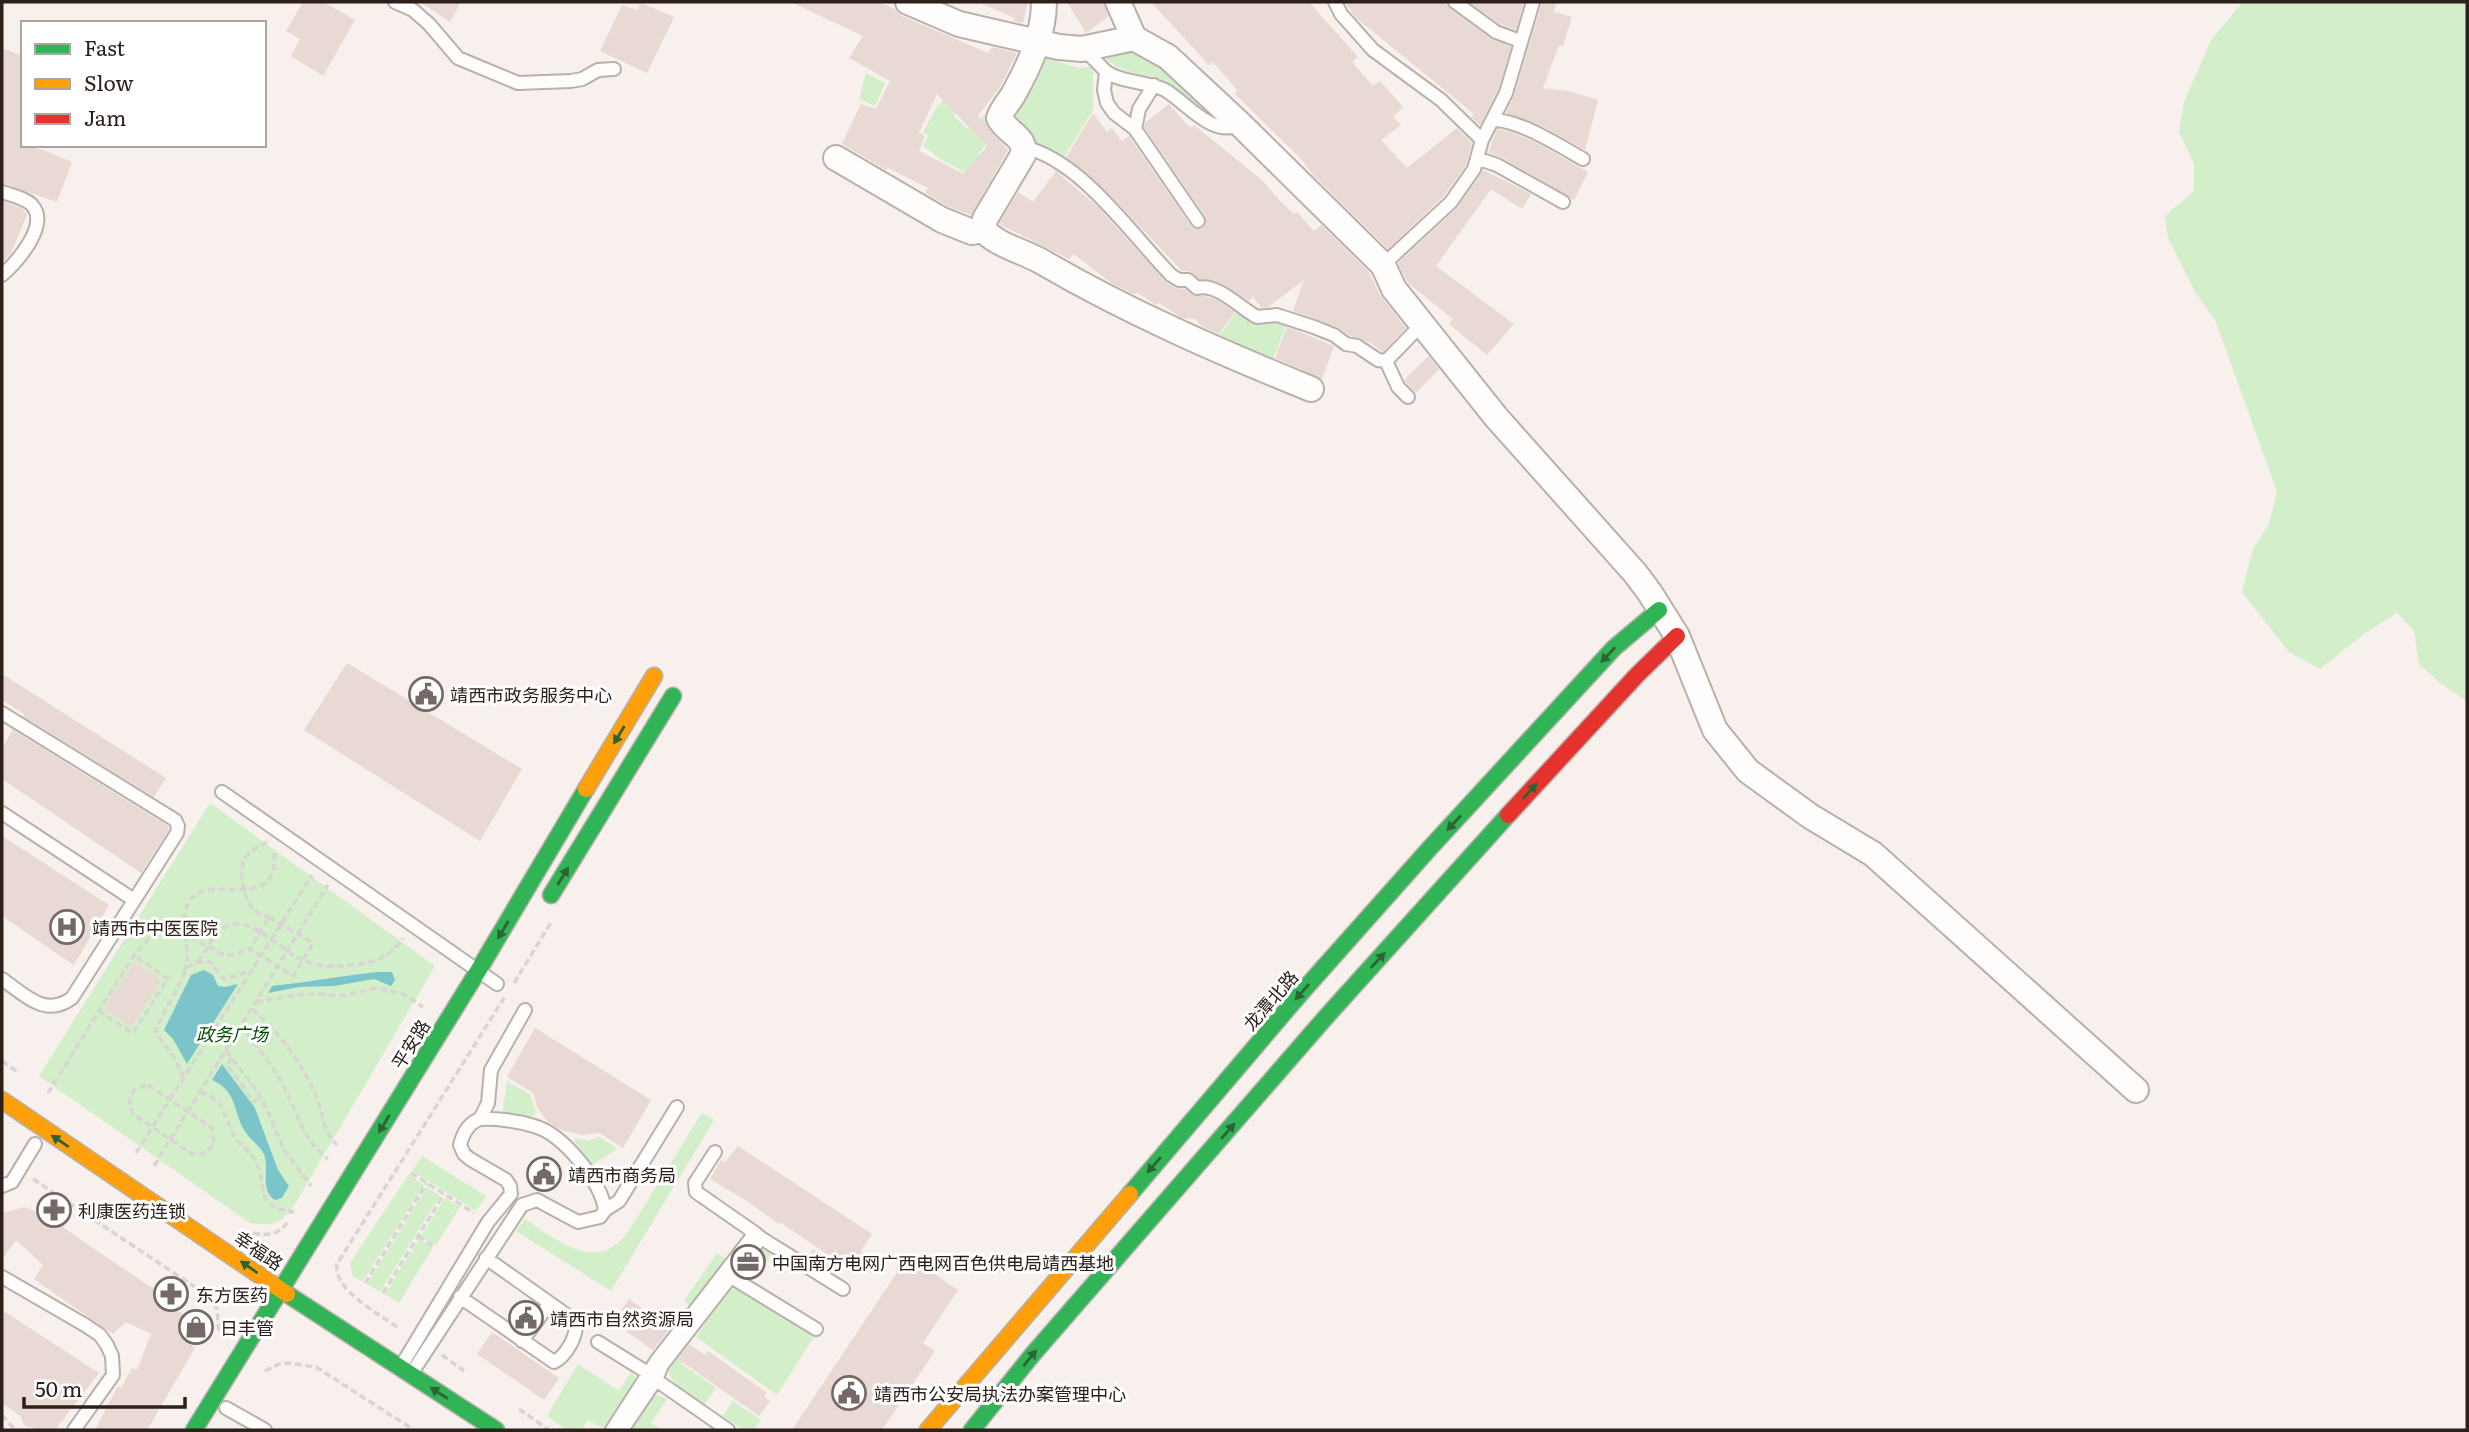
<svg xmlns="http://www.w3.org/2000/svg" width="2469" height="1432" font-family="Literata,'Noto Sans SC',serif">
<rect width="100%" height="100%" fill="#f7f0ec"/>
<!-- green -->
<path fill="#d3efca" d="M2243 2H2467V701L2440 683 2419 664 2414 631 2397 613 2365 633 2320 669 2289 652 2242 592 2253 549 2269 524 2277 492 2216 322 2195 292 2168 238 2165 216 2194 191V163L2179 132 2184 102 2211 40Z
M1127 47 1147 57 1218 118H1214L1154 76 1136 74 1117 67 1107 60 1104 51Z
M1041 55C1045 58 1073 67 1079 68 1083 68 1087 66 1091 67L1093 72V110L1062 160 1016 128 1011 122 1023 91Z
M866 73 885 83 875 106 859 99Z
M948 95 960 107 954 116 968 129 992 108 998 129 978 154 992 167 988 178 999 185 996 189 942 160 923 146 928 135 923 132 936 108Z
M1237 310 1288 321 1270 367 1218 338Z
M210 803 435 966 295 1204C281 1224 274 1227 250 1223L39 1076Z
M507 1082 530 1094 536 1112 531 1119 502 1115Z
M702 1113 714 1120 611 1291 516 1231 525 1219C555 1239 597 1275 628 1232Z
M600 1137 617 1149 592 1165 574 1141 576 1138 588 1141Z
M422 1156 486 1196 476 1211 412 1171Z
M409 1174 424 1185 362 1282 352 1275 350 1263Z
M427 1187 440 1196 380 1292 367 1284Z
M445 1198 460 1207 436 1245 421 1236Z
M419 1239 433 1247 399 1303 385 1294Z
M768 1249 774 1250 754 1279 749 1277 744 1267 758 1251Z
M813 1249 835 1264 830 1270 809 1255Z
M717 1253 726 1259 692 1307 684 1301Z
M735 1288 748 1292 815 1335 777 1395 696 1337 725 1295 730 1289Z
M684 1351 689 1353 682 1364 716 1388 704 1405C690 1394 668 1384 667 1365L679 1352Z
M578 1364 619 1391 631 1372 637 1379V1383L607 1430 588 1420 583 1428 566 1430 547 1416Z
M658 1395 667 1399 651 1423 662 1430H629L654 1396Z
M733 1401 761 1420 754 1430H743L723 1416Z"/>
<!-- water -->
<path fill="#7bc4ca" d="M204 970 213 975 218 986 225 987 238 984 187 1064 173 1039 164 1030 191 975Z
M377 972H392L395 980 391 986 374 979 334 986 299 987 268 993 272 986C308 982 342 976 377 972Z
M222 1064 255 1108 278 1170 289 1186 282 1198 275 1200C259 1190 270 1170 264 1154 260 1146 252 1141 246 1133 232 1112 239 1092 212 1080Z"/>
<!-- building -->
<path fill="#e8d9d5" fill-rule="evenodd" d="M303 2H324L355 20 323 76 291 56 300 39 286 31Z
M420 2H461L450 22Z
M791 2H878L895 9 902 16 988 53 992 47 1017 53 1000 87 978 116 1008 150 971 215 949 207 925 193 928 188 888 168 886 170 842 144 861 104 876 109 890 81 849 58 863 36ZM937 94 987 146 964 174 919 151 925 136 919 133Z
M978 2H1028L1023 23 1012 21 1015 18Z
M1067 2H1103L1108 17 1086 33Z
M1151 2H1309L1358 57 1352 62 1373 86 1380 81 1403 107 1393 117 1401 125 1381 140 1407 168 1457 128 1472 143 1466 165 1444 196 1388 249 1315 177 1300 158 1234 93 1237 90 1213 62 1209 65Z
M1345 2H1446L1450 9 1491 39 1511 47 1498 90 1480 125 1471 117 1474 114 1355 17Z
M1469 2H1524L1516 30 1500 24Z
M1542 2H1557L1553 12 1572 17 1563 46 1559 45 1543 88 1568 91 1598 100 1585 150 1542 126 1506 113 1514 96Z
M641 3 674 17 647 73 600 51 622 5 637 10Z
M2 48 23 56V145L46 151 72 162 57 202 2 183Z
M1169 104 1190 128 1194 125 1263 181 1280 201 1294 214 1297 212 1314 231 1321 225 1368 271 1382 298 1406 328 1383 352 1371 343 1350 336 1338 327 1293 311 1304 280 1268 307 1262 308 1253 297 1249 301 1224 285 1215 281 1200 279 1189 271H1182L1110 195 1066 157 1093 113 1107 132 1112 128 1122 141 1129 136 1191 226 1195 229H1202L1206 224 1205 216 1144 127 1145 123Z
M1497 129 1511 132 1535 142 1588 172 1574 200 1501 157 1488 153Z
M1483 170 1531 194 1522 209 1491 189 1436 266 1514 324 1487 355 1449 324 1453 319 1408 283 1398 263 1457 208Z
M1056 171 1098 207 1166 282 1175 288 1185 289 1194 296H1204L1217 300 1235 312 1219 334 1203 327 1195 319 1182 318 1159 303 1156 305 1138 293 1133 294 1111 283 1074 254 1069 259 999 224 1018 192 1033 202Z
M2 201 21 208 27 214 11 253 2 263Z
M1287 327 1334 346 1322 379 1275 358Z
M1429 356 1439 369 1416 393 1404 380Z
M347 663 522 769 480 841 304 730Z
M2 674 166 778 154 797 23 716 24 714 2 700Z
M13 730 168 826 169 830 141 873 2 779V748Z
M2 836 109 905 74 965 2 916Z
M134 962 161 980 132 1027 104 1009Z
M535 1028 651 1100 623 1148 599 1133 582 1135 561 1130 549 1123 538 1109 533 1093 507 1077Z
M738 1146 872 1234 861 1251 867 1255 856 1274 780 1222 779 1224 750 1203 710 1179 721 1160 725 1162Z
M25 1207 36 1212 38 1208 78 1238 179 1306 176 1309 184 1315 182 1320 190 1344 195 1348 147 1430H95L118 1386 121 1388 132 1368 137 1370 151 1334 126 1322 113 1334 84 1314 34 1279 43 1265 16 1240 2 1260V1213Z
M908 1256 958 1290 923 1343 935 1351 882 1430H792Z
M629 1299 670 1328 653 1350 613 1322Z
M2 1310 99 1373 55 1430H41L25 1426 20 1416 2 1403Z
M492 1332 559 1378 544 1400 477 1354Z
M689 1344 705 1355 708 1351 767 1393 764 1397 770 1401 759 1416 678 1359Z"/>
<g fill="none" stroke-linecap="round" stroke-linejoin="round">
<!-- lane casing -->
<g stroke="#b8b0ab" stroke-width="16">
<path id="lane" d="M395 2 413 10 429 24 458 58 518 83 571 81 582 79 598 70 614 69
M1335 2 1341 14 1373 50 1441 100 1482 140
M1455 2 1496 32 1520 41
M1083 50C1093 56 1099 66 1107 72 1121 83 1148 81 1165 90 1186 102 1213 139 1240 124
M1106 72 1104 90 1107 103 1114 113 1135 129 1198 221
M1492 120C1518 119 1560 146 1583 159
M1135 129 1139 109 1154 85
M1024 147C1082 161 1131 234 1171 275L1179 280H1188L1197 288C1218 283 1240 308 1257 317L1277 315 1314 327 1334 335 1346 344 1357 346 1378 360 1386 361 1423 323
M1479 159 1497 165 1563 202
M2 192C11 195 25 198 32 205 50 225 17 262 2 275
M1383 265 1451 202 1474 169 1482 140 1506 93 1533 2
M1386 361 1398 387 1408 397
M2 713 175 820 178 826 177 833 72 998C45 1018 25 995 2 979
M222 792 497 984
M2 813 134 900
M480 1119 488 1103 491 1070 525 1010
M715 1152 695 1183 696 1192 755 1233
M2 1186 12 1182 35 1144
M605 1210 619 1201 677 1107
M761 1238 843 1289
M2 1277 85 1325 100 1335 107 1345 112 1356 113 1375 74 1430
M731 1277 816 1329
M460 1297 554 1362C566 1356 579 1334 575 1321L486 1258
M522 1341 549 1304
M598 1342 648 1373
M403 1363 488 1222 511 1194 510 1186 506 1180 470 1159 464 1154 460 1145C463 1133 468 1123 480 1119 496 1118 518 1121 534 1126 563 1134 601 1181 605 1210L600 1217 578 1222 537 1200 522 1205 413 1371
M656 1380 728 1430
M226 1408 265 1430
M612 1430 657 1360 755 1233 761 1238 662 1365 656 1380 622 1430"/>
</g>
<!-- street casing -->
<g stroke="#b8b0ab" stroke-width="28">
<path id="street" d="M908 2 959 24 1059 47 1082 49 1134 38 1168 57 1240 124 1383 265 1394 289 1496 417 1635 573 1650 593 1677 636 1715 730 1748 771 1810 816 1873 854 2136 1090
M1044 2C1044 35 1029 66 1013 95 1008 103 1002 109 999 118 1007 133 1027 137 1023 155L985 219 983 230C1000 247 1024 251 1044 263 1128 312 1220 352 1311 389
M1118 2 1134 38
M836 158 942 220 972 232 983 230"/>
</g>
<!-- fast casing -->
<g stroke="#b8b0ab" stroke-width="19">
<path id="fast" d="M551 895 673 696
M1130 1194 1301 993 1429 849 1614 648 1659 610
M287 1294 496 1430
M194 1430 478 971 586 789
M972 1430 1033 1354 1326 1017 1508 815"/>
</g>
<!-- slow casing -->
<g stroke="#b8b0ab" stroke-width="19">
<path id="slow" d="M586 789 654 676
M2 1100 287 1294
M928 1430 1130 1194"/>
</g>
<!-- jam casing -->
<g stroke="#b8b0ab" stroke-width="19">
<path id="jam" d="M1508 815 1637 675 1677 636"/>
</g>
<!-- path -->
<path stroke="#d8d5d3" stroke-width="3.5" stroke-dasharray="7 3.5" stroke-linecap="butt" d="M267 842C258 847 249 851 244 860 238 872 244 900 254 910 258 914 264 915 269 917
M269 917 313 943 293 976 250 949Z
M198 962C209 948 214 928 234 924 254 920 286 954 305 961 321 967 336 967 353 965 375 963 390 957 403 938
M184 972C194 948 176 924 189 902 206 874 253 905 270 877 276 869 273 859 275 850
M514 983 552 921
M256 1002 294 995 323 994 341 996 376 988 403 994 423 1007
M252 1009C279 1032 302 1063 316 1096 324 1114 322 1132 337 1145
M98 1011 133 1033 168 979 134 955
M241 1025C256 1045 271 1063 283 1085 298 1112 302 1140 328 1159
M226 1051 252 1084 266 1107 284 1150 311 1186
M232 1058 227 1065 254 1102 260 1096
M2 1061 19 1073
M184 1078 173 1056 155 1031 188 967 198 962H210L224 979 251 971
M148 1085 212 1128 214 1142C209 1154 200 1157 189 1152L134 1115C125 1101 131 1086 148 1085Z
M200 1092C225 1098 224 1118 235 1137 241 1147 251 1151 256 1162 268 1188 254 1208 294 1212
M48 1093 132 958 153 934 167 928 176 929 222 954 230 955 250 949
M136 1153 312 875
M154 1166 328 885
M411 1173 474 1213
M33 1179 210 1297 217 1309 219 1333
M253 1233C267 1236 278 1235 287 1223
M418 1236 435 1247
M365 1283 427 1183
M383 1293 444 1194
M397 1327C378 1313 333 1290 337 1264L504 998
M442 1355 464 1371
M265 1371 279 1364 289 1363 316 1367 414 1430
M519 1409 549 1430
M2 1415 15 1430"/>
<!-- lane -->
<use href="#lane" stroke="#fefdfc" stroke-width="12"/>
<!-- street -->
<use href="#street" stroke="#fefdfc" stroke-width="24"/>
<!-- fast -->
<use href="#fast" stroke="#30b455" stroke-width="16"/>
<!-- slow -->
<use href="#slow" stroke="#ff9f0a" stroke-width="16"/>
<!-- jam -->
<use href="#jam" stroke="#e5322d" stroke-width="16"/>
</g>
<!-- one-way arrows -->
<defs><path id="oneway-solid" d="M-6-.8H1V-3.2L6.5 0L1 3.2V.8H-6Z" transform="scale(1.75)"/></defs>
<g fill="#2e6335">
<use href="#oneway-solid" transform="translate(1608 655) rotate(133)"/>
<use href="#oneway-solid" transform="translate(619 735) rotate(121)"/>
<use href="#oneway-solid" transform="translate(1530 791) rotate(-48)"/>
<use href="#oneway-solid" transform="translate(1454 823) rotate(133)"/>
<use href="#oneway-solid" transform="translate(563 876) rotate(-58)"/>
<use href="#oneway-solid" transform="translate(503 930) rotate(121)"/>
<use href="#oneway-solid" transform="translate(1378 960) rotate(-47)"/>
<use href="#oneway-solid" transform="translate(1302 992) rotate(131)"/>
<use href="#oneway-solid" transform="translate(384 1124) rotate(122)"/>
<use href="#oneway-solid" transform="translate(1228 1131) rotate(-49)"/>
<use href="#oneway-solid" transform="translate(60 1141) rotate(-146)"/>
<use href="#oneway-solid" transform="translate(1154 1165) rotate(131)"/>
<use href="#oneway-solid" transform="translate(249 1267) rotate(-145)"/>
<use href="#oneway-solid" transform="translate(1030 1358) rotate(-51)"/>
<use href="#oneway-solid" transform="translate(439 1393) rotate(-147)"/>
</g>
<!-- icons -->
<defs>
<g id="civic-ring" transform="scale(1.75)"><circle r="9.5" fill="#fff" stroke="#746964" stroke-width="1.5"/><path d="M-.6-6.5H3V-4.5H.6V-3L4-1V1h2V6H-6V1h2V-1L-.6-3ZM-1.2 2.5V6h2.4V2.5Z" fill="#746964"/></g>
<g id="hospital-ring" transform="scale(1.75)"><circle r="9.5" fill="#fff" stroke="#746964" stroke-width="1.5"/><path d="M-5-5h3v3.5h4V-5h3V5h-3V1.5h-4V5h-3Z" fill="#746964"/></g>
<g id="pharmacy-ring" transform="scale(1.75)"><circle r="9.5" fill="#fff" stroke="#746964" stroke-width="1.5"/><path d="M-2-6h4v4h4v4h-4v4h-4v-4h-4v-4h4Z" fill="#746964"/></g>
<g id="office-ring" transform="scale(1.75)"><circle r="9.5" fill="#fff" stroke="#746964" stroke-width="1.5"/><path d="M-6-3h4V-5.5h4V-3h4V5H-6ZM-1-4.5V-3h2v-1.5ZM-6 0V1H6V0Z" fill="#746964"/></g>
<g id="shop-ring" transform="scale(1.75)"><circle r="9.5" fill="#fff" stroke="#746964" stroke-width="1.5"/><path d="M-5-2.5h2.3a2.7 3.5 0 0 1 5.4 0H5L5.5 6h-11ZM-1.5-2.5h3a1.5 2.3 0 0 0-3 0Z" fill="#746964"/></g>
</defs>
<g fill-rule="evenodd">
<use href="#civic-ring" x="426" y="694"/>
<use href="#hospital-ring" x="67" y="927"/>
<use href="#civic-ring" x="544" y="1174"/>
<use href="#pharmacy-ring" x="54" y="1210"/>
<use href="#office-ring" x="748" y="1262"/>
<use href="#pharmacy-ring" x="171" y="1294"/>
<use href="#civic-ring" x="526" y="1318"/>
<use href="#shop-ring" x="196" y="1327"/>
<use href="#civic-ring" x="849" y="1393"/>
</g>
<g text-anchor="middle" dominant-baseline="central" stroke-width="6" stroke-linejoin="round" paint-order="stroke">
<!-- poi labels -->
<g font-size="18" fill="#2d201b" stroke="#fff" text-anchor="start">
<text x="450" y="694">靖西市政务服务中心</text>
<text x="92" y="927">靖西市中医医院</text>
<text x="568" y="1174">靖西市商务局</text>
<text x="78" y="1210">利康医药连锁</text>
<text x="772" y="1262">中国南方电网广西电网百色供电局靖西基地</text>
<text x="196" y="1294">东方医药</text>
<text x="550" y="1318">靖西市自然资源局</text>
<text x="220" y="1327">日丰管</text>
<text x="874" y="1393">靖西市公安局执法办案管理中心</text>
</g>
<!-- street labels -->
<g font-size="18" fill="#2d201b" stroke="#fff">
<text transform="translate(1270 1000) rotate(-49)">龙潭北路</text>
<text transform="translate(410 1044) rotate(-58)">平安路</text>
<text transform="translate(259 1250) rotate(34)">幸福路</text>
</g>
<!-- park labels -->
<g font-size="18" font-style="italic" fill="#034b00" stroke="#fff">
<text x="232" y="1033">政务广场</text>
</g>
</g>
<!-- border -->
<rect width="2469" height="1432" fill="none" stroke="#2d201b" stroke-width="7"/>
<!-- legend -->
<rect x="21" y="21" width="245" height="126" fill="#ffffff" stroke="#aba6a4" stroke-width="2"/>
<rect x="35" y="44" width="35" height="10" fill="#30b455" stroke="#aba6a4" stroke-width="2"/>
<text x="84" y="56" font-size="21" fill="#2d201b">Fast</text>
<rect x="35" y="79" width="35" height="10" fill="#ff9f0a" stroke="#aba6a4" stroke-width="2"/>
<text x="84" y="91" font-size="21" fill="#2d201b">Slow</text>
<rect x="35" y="114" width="35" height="10" fill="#e5322d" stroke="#aba6a4" stroke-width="2"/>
<text x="84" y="126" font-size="21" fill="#2d201b">Jam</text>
<!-- scale -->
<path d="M24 1397v10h161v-10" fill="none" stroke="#2d201b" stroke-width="3.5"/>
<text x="35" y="1397" font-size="21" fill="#2d201b" stroke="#ffffff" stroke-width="5" paint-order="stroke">50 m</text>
</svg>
